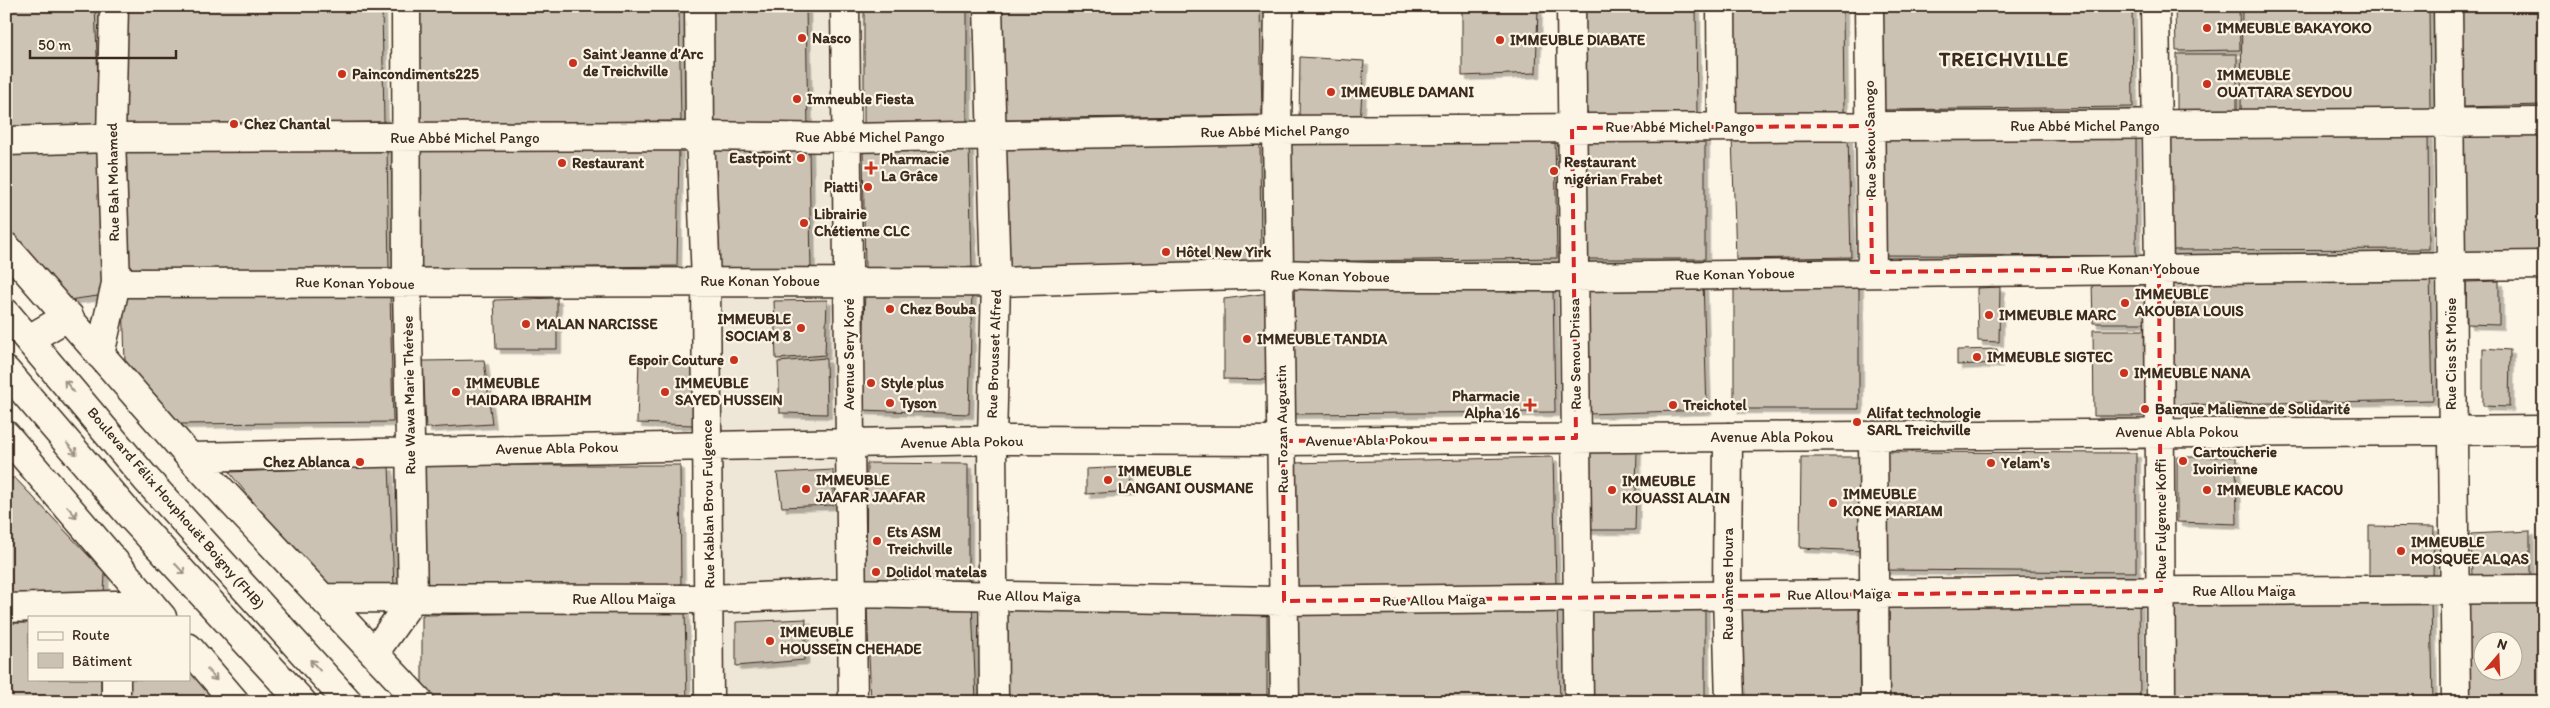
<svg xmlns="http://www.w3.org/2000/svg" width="2550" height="708" font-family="Itim,sans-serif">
<defs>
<filter id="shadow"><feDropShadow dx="4.5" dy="4.5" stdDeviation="0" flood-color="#0004"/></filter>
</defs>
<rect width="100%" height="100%" fill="#fcf5e5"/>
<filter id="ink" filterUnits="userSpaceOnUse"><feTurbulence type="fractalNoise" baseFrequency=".02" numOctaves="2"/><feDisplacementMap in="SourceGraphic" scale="10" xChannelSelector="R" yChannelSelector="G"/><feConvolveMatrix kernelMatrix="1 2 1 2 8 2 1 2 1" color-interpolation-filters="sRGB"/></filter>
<g filter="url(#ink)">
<!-- built -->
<path fill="#eee6d6" d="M700 6H976L984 702H707Z"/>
<!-- building -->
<path fill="#ccc2b3" stroke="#3b2a1e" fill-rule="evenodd" filter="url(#shadow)" d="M95 6 100 129 6 131V8Z
M123 6H382L384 122 124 125Z
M413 6H679L681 121 414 123Z
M711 6H806L808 131 713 132Z
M864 6H967V126H864Z
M998 6H1260L1262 115 1000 119Z
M1538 6 1536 73 1462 76V7Z
M1578 6H1696L1697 116 1579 117Z
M1731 6H1843L1844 113 1732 114Z
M1879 6H2132L2133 107 1880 110Z
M2175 6H2239L2240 50 2176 51Z
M2242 6H2429L2430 109 2241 114Z
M2459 6H2544V105L2462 107Z
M2177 54H2237V113H2177Z
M1300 57 1364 61 1360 122 1299 123Z
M2544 128V251L2461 253 2458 130Z
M1848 134 1851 257 1736 259 1732 136Z
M1877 134 2136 135V256L1877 255Z
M2428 134 2429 249 2168 250 2167 135Z
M1555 137 1557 258 1293 262 1291 140Z
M1581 139H1705V259H1582Z
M1260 144 1261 267 1004 269 1003 146Z
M969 145 972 270 865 271 863 147Z
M387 148 389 270 127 273 125 152Z
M679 148 677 266 420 269 416 150Z
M809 148 811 273 717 274 715 149Z
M98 149 105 295 61 301 6 228V152Z
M2430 275 2433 400 2168 405 2165 280Z
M1703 281 1707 410 1588 414 1583 285Z
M2499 281V325L2467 324 2466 282Z
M1734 283H1859V409H1734Z
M2092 283H2156L2157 323H2093Z
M1553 286 1555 412 1291 414 1289 288Z
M865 287 972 290 969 414 862 410Z
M2000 287 1999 342 1978 341 1977 288Z
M390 292 393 422 180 424 125 363 123 296Z
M1269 293V380L1224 379V299Z
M557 298V349H496L494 300Z
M827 300 825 355 776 359 774 301Z
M2093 330H2153L2154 416H2094Z
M2483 348 2510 350 2509 407 2483 406Z
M1997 349 1998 363 1957 365V350Z
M826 358 827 414 780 413 778 362Z
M639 359 693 361V425L637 423Z
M484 360 492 424 426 428 423 361Z
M1589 448 1637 449 1635 530H1588Z
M1883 452 2136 453V572L1883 570Z
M1553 457 1556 584 1295 590 1291 463Z
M1801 457H1865L1864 551 1800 548Z
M2177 457H2236L2237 524 2177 522Z
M2540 459H2544V488H2543Z
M867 463 968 464V583L866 582Z
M421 465H680L681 587 421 588Z
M389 466 394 587 326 591 229 472Z
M1130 467 1131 491 1086 494V469Z
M833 470V505L782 507 777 473Z
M6 478H15L105 573 104 594 6 598Z
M2369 526 2434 527 2433 576H2369Z
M2530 531V579L2472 582 2471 534Z
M2431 600 2433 702H2174L2172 604Z
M2139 601 2140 702H1887L1886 602Z
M2544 601V702H2465L2462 603ZM2482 640H2512V670H2482Z
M972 603 976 702H871L867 607Z
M1557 603 1560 702H1294L1292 609Z
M1737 604H1859L1860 702H1738Z
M1588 605H1705V702H1588Z
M1000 610H1267V702H1000Z
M685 611 687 702H432L422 691V615Z
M806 619 804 660 736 666V622Z
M6 623H29V679H101V702H6Z
M189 665 219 702H125V679H189Z"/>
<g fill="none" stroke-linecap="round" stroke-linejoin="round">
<!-- minor casing -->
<g stroke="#3b2a1e" stroke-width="31">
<path id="minor" d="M699 6 700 136 706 281 709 702
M845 6 853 702
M988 6 996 282 992 440 994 702
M1279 6 1277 130 1285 702
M1571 6 1579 702
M1721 6 1722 127
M1869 6 1872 272
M2155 6 2159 269 2161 702
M2448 6 2456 702
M6 141 111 138 700 136 847 138 1277 130 2544 122
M6 247 190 457 420 702
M116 283 996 282 1280 274 1371 277H1573L2544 265
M29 339 69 316
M100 355 116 283 111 138 114 6
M6 435 162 617
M1873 436 1875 702
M1728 437 1727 595 1730 702
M190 457 992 440 1283 441 2544 430
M324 598 710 599 852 593 1284 601 2017 592 2544 589
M6 608 151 604
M189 648 235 702
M375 652 413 598 407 284 406 6
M116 679V702"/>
</g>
<!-- major casing -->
<g stroke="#3b2a1e" stroke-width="31">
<path id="major" d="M6 313 146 479 348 702
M6 371 128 513 302 702"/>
</g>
<!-- minor -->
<use href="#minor" stroke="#fcf5e5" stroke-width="28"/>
<!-- major -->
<use href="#major" stroke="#fcf5e5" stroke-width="28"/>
</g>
<!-- one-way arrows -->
<defs><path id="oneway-shaft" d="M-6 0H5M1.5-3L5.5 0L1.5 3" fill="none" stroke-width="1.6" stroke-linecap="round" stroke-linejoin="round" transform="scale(1.25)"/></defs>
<g stroke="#9c9082">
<use href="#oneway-shaft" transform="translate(69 386) rotate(-130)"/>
<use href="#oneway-shaft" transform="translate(72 449) rotate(49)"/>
<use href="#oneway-shaft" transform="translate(72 512) rotate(49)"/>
<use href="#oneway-shaft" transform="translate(180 569) rotate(47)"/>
<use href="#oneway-shaft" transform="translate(315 665) rotate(-132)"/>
<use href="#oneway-shaft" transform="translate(212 675) rotate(49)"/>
</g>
</g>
<!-- marked area -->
<path fill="none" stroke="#d62828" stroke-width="4" stroke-dasharray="10 6" stroke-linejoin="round" d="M1870 126 1872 272 2159 269 2161 591 1284 601 1283 441 1576 438 1572 128Z"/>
<!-- markers -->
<g fill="#c8321e" stroke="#fcf5e5" stroke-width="2">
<circle cx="2207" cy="28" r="5"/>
<circle cx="802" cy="38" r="5"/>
<circle cx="1500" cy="40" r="5"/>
<circle cx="573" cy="63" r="5"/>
<circle cx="342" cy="74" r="5"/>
<circle cx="2207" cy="84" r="5"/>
<circle cx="1331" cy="92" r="5"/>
<circle cx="797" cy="99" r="5"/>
<circle cx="234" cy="124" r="5"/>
<circle cx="801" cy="158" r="5"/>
<circle cx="562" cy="163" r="5"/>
<path d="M868.5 160.5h5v5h5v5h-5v5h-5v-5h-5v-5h5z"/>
<circle cx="1554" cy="171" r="5"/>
<circle cx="868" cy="187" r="5"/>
<circle cx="804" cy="223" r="5"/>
<circle cx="1166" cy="252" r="5"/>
<circle cx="2125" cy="303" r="5"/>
<circle cx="890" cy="309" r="5"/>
<circle cx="1989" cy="315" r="5"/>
<circle cx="526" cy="324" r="5"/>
<circle cx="801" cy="328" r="5"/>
<circle cx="1247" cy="339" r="5"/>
<circle cx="1977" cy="357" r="5"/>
<circle cx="734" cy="360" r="5"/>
<circle cx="2124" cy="373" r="5"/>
<circle cx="871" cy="383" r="5"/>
<circle cx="456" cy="392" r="5"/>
<circle cx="665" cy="392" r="5"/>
<circle cx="890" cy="403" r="5"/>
<path d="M1527.5 397.5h5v5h5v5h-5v5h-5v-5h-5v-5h5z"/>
<circle cx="1673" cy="405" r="5"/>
<circle cx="2145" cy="409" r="5"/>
<circle cx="1857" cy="422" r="5"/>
<circle cx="2183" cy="461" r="5"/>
<circle cx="360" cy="462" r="5"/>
<circle cx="1991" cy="463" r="5"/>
<circle cx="1108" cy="480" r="5"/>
<circle cx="806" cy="489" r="5"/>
<circle cx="1612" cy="490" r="5"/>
<circle cx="2207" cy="490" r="5"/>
<circle cx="1833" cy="503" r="5"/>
<circle cx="877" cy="541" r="5"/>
<circle cx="2401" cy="551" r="5"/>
<circle cx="876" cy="572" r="5"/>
<circle cx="770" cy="641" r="5"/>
</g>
<g text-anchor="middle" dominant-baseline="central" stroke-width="4.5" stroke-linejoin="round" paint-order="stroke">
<!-- poi labels -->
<g font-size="15" font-weight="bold" fill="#3b2a1e" stroke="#fcf5e5" text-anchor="start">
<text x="2217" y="28">IMMEUBLE BAKAYOKO</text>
<text x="812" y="38">Nasco</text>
<text x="1510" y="40">IMMEUBLE DIABATE</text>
<text x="583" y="54">Saint Jeanne d’Arc<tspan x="583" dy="17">de Treichville</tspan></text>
<text x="352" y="74">Paincondiments225</text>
<text x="2217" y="75">IMMEUBLE<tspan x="2217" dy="17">OUATTARA SEYDOU</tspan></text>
<text x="1341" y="92">IMMEUBLE DAMANI</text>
<text x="807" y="99">Immeuble Fiesta</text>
<text x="244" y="124">Chez Chantal</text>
<text x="791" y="158" text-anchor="end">Eastpoint</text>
<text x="881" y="159">Pharmacie<tspan x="881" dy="17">La Grâce</tspan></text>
<text x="1564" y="162">Restaurant<tspan x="1564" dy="17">nigérian Frabet</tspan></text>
<text x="572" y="163">Restaurant</text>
<text x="858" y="187" text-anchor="end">Piatti</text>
<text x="814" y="214">Librairie<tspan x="814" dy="17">Chétienne CLC</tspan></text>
<text x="1176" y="252">Hôtel New Yirk</text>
<text x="2135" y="294">IMMEUBLE<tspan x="2135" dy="17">AKOUBIA LOUIS</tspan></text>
<text x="900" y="309">Chez Bouba</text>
<text x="1999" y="315">IMMEUBLE MARC</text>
<text x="791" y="319" text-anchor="end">IMMEUBLE<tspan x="791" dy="17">SOCIAM 8</tspan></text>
<text x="536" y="324">MALAN NARCISSE</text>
<text x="1257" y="339">IMMEUBLE TANDIA</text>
<text x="1987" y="357">IMMEUBLE SIGTEC</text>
<text x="724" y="360" text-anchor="end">Espoir Couture</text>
<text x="2134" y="373">IMMEUBLE NANA</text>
<text x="466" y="383">IMMEUBLE<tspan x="466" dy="17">HAIDARA IBRAHIM</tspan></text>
<text x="675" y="383">IMMEUBLE<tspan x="675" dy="17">SAYED HUSSEIN</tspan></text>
<text x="881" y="383">Style plus</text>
<text x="1520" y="396" text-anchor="end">Pharmacie<tspan x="1520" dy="17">Alpha 16</tspan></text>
<text x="900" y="403">Tyson</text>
<text x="1683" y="405">Treichotel</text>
<text x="2155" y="409">Banque Malienne de Solidarité</text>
<text x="1867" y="413">Alifat technologie<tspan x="1867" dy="17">SARL Treichville</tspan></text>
<text x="2193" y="452">Cartoucherie<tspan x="2193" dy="17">Ivoirienne</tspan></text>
<text x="350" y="462" text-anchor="end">Chez Ablanca</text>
<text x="2001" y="463">Yelam's</text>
<text x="1118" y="471">IMMEUBLE<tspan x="1118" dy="17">LANGANI OUSMANE</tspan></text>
<text x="816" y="480">IMMEUBLE<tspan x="816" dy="17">JAAFAR JAAFAR</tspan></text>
<text x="1622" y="481">IMMEUBLE<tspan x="1622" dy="17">KOUASSI ALAIN</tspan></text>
<text x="2217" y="490">IMMEUBLE KACOU</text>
<text x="1843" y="494">IMMEUBLE<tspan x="1843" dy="17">KONE MARIAM</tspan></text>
<text x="887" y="532">Ets ASM<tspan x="887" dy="17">Treichville</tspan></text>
<text x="2411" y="542">IMMEUBLE<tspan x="2411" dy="17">MOSQUEE ALQAS</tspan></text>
<text x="886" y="572">Dolidol matelas</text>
<text x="780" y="632">IMMEUBLE<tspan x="780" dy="17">HOUSSEIN CHEHADE</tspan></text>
</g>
<!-- street labels -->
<g font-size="15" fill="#3b2a1e" stroke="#fcf5e5">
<text x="2085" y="126">Rue Abbé Michel Pango</text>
<text x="1680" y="127">Rue Abbé Michel Pango</text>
<text transform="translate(1275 131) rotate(-1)">Rue Abbé Michel Pango</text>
<text x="870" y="137">Rue Abbé Michel Pango</text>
<text x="465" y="138">Rue Abbé Michel Pango</text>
<text transform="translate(1870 139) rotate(-91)">Rue Sekou Sanogo</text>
<text transform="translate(113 182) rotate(-91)">Rue Bah Mohamed</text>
<text x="2140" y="269">Rue Konan Yoboue</text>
<text transform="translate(1735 274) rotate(-1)">Rue Konan Yoboue</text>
<text transform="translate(1330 276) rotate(1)">Rue Konan Yoboue</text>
<text x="760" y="281">Rue Konan Yoboue</text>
<text transform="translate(355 283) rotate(1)">Rue Konan Yoboue</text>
<text transform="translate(849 354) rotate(-90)">Avenue Sery Koré</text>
<text transform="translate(994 354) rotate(-88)">Rue Brousset Alfred</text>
<text transform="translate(1575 354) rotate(-91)">Rue Senou Drissa</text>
<text transform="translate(2451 354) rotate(-90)">Rue Ciss St Moïse</text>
<text transform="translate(409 395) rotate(-91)">Rue Wawa Marie Thérèse</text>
<text transform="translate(1282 429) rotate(-91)">Rue Tozan Augustin</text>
<text x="2177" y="432">Avenue Abla Pokou</text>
<text x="1772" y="437">Avenue Abla Pokou</text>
<text transform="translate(1367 440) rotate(-1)">Avenue Abla Pokou</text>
<text transform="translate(962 442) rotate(-1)">Avenue Abla Pokou</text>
<text transform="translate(557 448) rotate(-1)">Avenue Abla Pokou</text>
<text transform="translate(708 504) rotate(-91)">Rue Kablan Brou Fulgence</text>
<text transform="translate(176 508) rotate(49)">Boulevard Félix Houphouët Boigny (FHB)</text>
<text transform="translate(2161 519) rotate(-90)">Rue Fulgence Koffi</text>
<text transform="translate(1728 584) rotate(-90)">Rue James Houra</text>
<text x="2244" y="591">Rue Allou Maïga</text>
<text transform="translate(1839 594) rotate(-1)">Rue Allou Maïga</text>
<text transform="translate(1029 596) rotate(1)">Rue Allou Maïga</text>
<text x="624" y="599">Rue Allou Maïga</text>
<text transform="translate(1434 600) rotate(-1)">Rue Allou Maïga</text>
</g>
<!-- district labels -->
<g font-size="20" font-weight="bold" letter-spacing="1" fill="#3b2a1e" stroke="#fcf5e5">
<text x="2004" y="59">TREICHVILLE</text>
</g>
</g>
<!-- margin -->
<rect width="2550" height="708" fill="none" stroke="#fcf5e5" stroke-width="25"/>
<rect x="12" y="12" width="2525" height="683" fill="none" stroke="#3b2a1e" stroke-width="2" filter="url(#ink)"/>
<!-- legend -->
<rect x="28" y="616" width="162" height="65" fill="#fcf5e5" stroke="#afa495"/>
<rect x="38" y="632" width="25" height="8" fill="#fcf5e5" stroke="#afa495"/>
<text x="72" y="640" font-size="15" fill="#3b2a1e">Route</text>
<rect x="38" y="653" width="25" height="15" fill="#ccc2b3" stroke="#afa495"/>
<text x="72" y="666" font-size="15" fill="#3b2a1e">Bâtiment</text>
<!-- north arrow -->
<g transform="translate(2498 656) rotate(19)"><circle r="24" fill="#fcf5e5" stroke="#afa495"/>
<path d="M0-4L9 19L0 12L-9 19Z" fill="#c8321e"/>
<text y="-8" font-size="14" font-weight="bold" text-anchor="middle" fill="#3b2a1e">N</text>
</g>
<!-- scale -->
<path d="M30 50v8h146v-8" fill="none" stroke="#3b2a1e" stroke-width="2.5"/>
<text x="38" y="50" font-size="15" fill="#3b2a1e" stroke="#fcf5e5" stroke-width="4" paint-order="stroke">50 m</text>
</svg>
